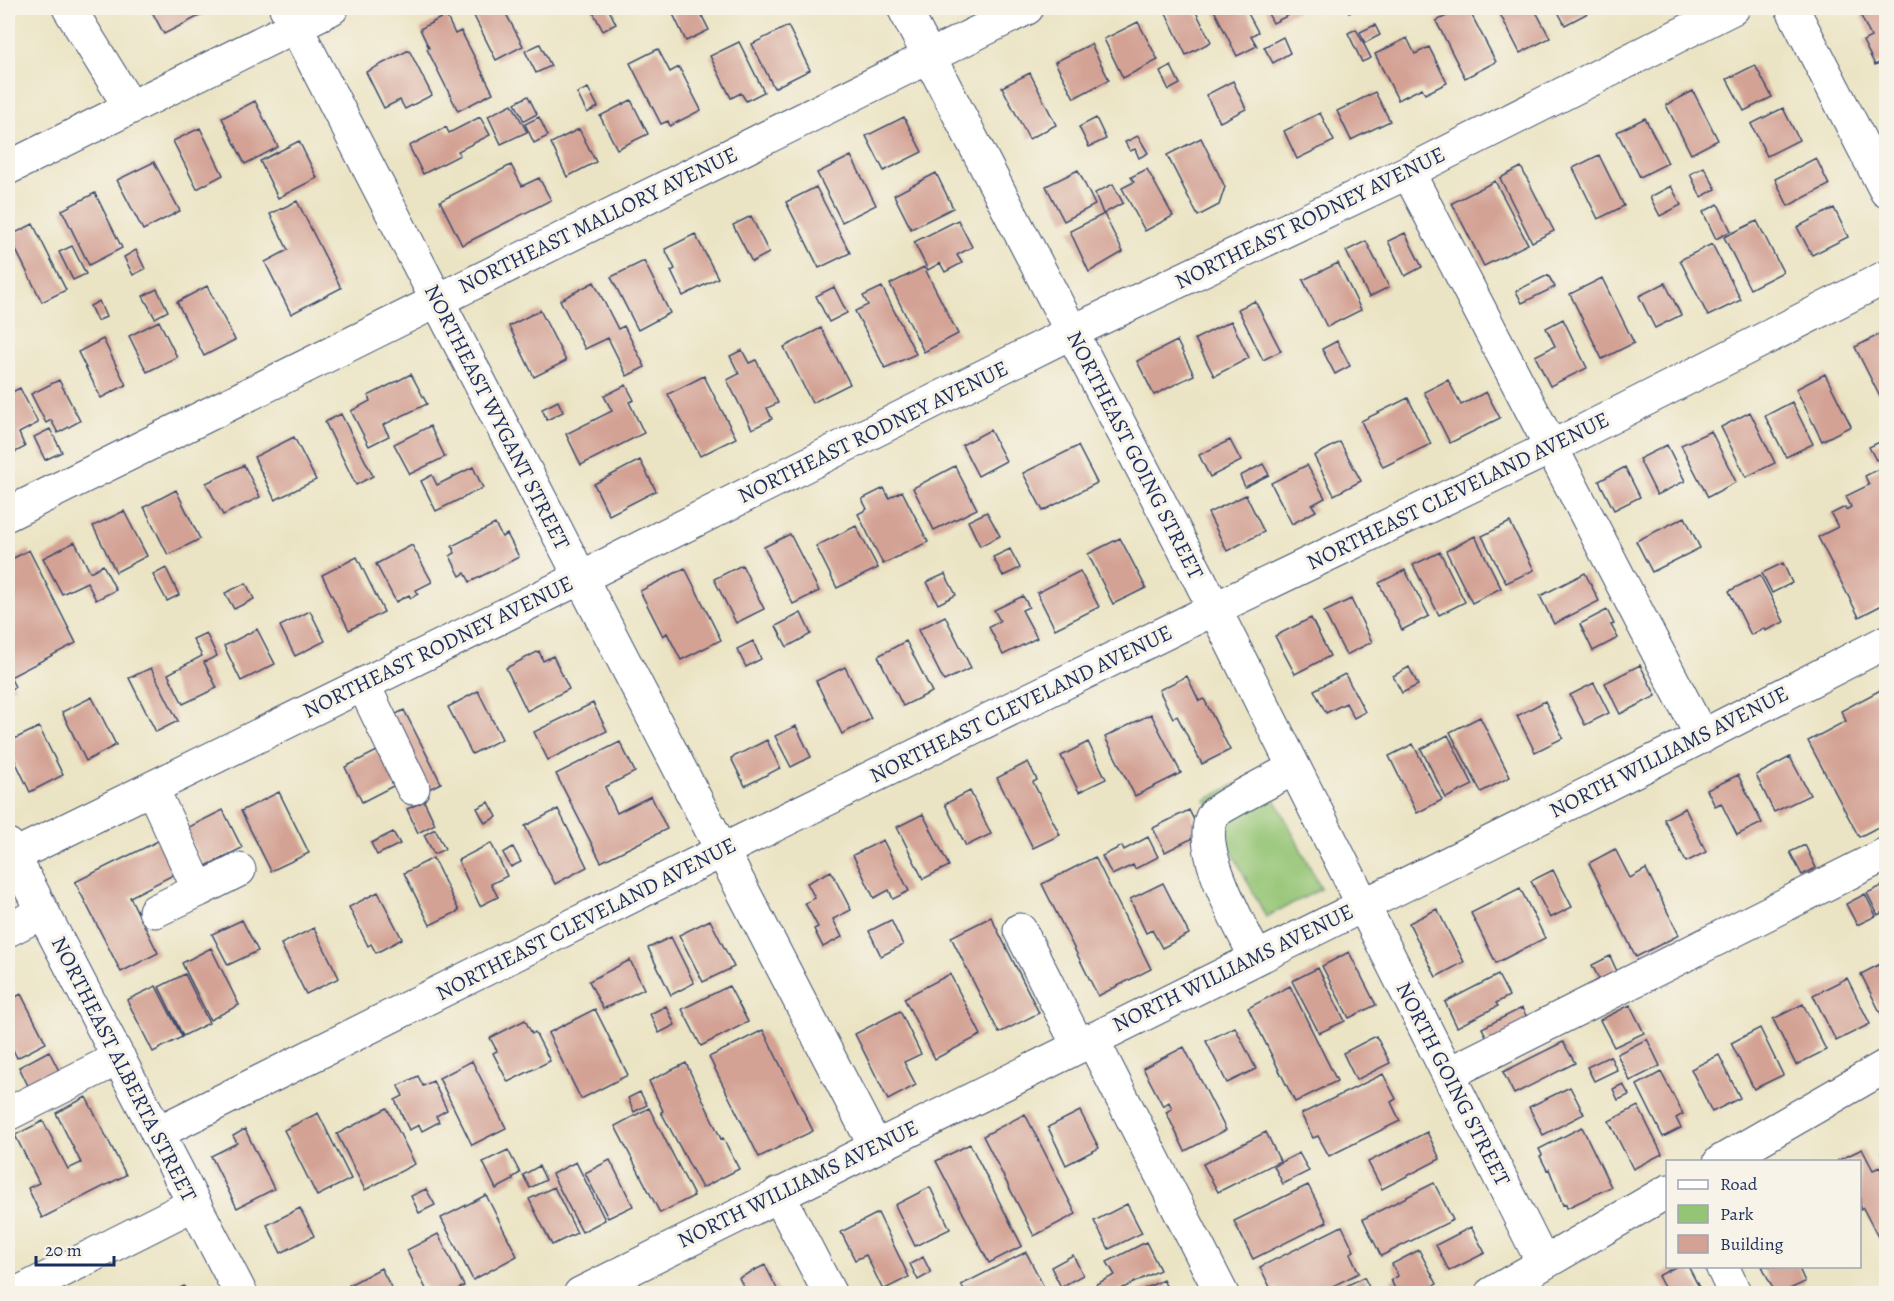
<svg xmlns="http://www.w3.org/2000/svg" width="1894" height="1301" font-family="Alegreya,serif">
<rect width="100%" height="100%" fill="#f7f3e8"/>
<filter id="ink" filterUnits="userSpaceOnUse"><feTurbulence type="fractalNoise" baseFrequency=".0167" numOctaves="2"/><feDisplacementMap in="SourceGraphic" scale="12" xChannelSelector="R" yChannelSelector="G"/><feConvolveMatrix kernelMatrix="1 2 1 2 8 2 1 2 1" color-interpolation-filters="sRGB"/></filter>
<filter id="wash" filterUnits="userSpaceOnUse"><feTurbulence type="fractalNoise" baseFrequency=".008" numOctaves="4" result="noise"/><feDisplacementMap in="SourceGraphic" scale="24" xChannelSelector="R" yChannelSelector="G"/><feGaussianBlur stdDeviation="1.35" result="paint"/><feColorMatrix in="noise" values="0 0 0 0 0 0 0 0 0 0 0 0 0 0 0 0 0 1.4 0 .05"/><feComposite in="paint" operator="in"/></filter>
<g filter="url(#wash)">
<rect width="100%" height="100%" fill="#ebe4c4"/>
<!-- green -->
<path fill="#94c574" stroke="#587a69" stroke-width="1.5" d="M1261 771 1321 889 1266 917 1205 800Z"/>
<g id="blocks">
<!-- building -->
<path fill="#d3a294" d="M150 8H215L164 34Z
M470 8H503L523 46 496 60Z
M597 8H608L616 24 603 31 592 10Z
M686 8H698L709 30 686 41 673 14Z
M1172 8H1194L1211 42 1186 55 1165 11Z
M1213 8H1245L1258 32 1251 36 1257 46 1237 56Z
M1265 8H1295L1297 11 1273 23Z
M1347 8H1360L1349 13Z
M1463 8H1468L1496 62 1465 78 1436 21Z
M1502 8H1534L1550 38 1520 53 1498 10Z
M1556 8H1585L1588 13 1565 25Z
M1877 8H1886V60L1875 65 1863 41 1871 37 1861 16Z
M446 15 455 34 461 31 493 93 458 111 427 49 429 48 420 29Z
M1138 22 1158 60 1123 78 1104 39Z
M1375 25 1380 35 1365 43 1360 32Z
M788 26 810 70 774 88 752 44Z
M1356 29 1371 58 1362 62 1348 33Z
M1283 37 1290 53 1273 63 1264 47Z
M1407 38 1415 54 1429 47 1447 83 1425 94 1422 88 1398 100 1375 54Z
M739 42 764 92 746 101 741 93 731 98 710 56Z
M540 44 551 66 536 73 525 51Z
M1091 44 1109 80 1074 98 1055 62Z
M658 49 670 72 679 67 701 110 670 126 668 121 661 124 630 63Z
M409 50 432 95 405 109 400 100 384 108 366 72Z
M1755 65 1772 97 1744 111 1727 79Z
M1171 66 1180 84 1169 90 1160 72Z
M1030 73 1056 125 1029 139 1002 87Z
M1233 81 1246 109 1220 122 1206 95Z
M588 88 598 107 587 113 577 93Z
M1693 91 1718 140 1691 154 1666 105Z
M1375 92 1390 121 1351 140 1337 111Z
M528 96 537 114 524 121 515 103Z
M631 100 648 134 617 149 600 116Z
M255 101 278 147 245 164 222 118Z
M512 104 527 132 501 144 488 116Z
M1783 108 1799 140 1767 156 1751 124Z
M1320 113 1334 141 1297 159 1284 131Z
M480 117 490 135 458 151 460 155 423 174 409 146 446 127 449 133Z
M539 117 548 136 534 143 525 124Z
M904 117 922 152 884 171 866 136Z
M1096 118 1106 139 1089 147 1079 127Z
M1645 118 1668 163 1640 177 1617 132Z
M200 128 223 175 197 189 173 141Z
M579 129 596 162 567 177 551 143Z
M1138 136 1148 153 1139 158 1135 149 1130 151 1125 142Z
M1201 138 1225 187 1219 205 1198 216 1167 155Z
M299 141 317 178 278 198 260 161Z
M1599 155 1624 206 1598 219 1573 168Z
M851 156 876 205 842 222 817 173Z
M1816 158 1829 185 1788 206 1775 179Z
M154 162 180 211 143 230 117 180Z
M511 165 522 186 539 178 551 200 462 245 440 201Z
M1521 167 1554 231 1532 242 1500 178Z
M1704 167 1716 189 1701 197 1690 174Z
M1147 169 1173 216 1145 231 1122 188 1134 182 1131 177Z
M1078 170 1095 205 1064 221 1046 186Z
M936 173 953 208 911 229 894 195Z
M1495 181 1528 244 1484 266 1452 203Z
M1113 184 1123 203 1103 214 1095 193Z
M1671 186 1681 205 1660 216 1650 197Z
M816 187 850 253 819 268 786 202Z
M95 193 122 248 89 265 62 210Z
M297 201 341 288 291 314 265 262 288 250 270 214Z
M1718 204 1731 231 1716 239 1703 212Z
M1834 208 1848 237 1812 255 1797 227Z
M1104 214 1123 252 1089 272 1070 231Z
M751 216 769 253 752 262 733 225Z
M958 220 972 247 957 255 962 263 945 272 940 263 928 270 914 242Z
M1757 221 1783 272 1750 289 1724 237Z
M33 224 66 290 42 302 9 236Z
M1405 233 1422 267 1405 276 1388 241Z
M695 234 718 278 683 296 671 271 675 269 665 249Z
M1366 241 1389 287 1369 297 1346 251Z
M1712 244 1741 300 1708 316 1680 260Z
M72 246 86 274 73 280 59 252Z
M136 250 145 269 133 275 124 257Z
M644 261 670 313 638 330 611 277Z
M1338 263 1361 310 1327 327 1303 280Z
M924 267 958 334 924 352 890 284Z
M1548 275 1555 287 1522 303 1516 291Z
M1602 278 1634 343 1602 359 1570 294Z
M594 282 618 329 624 326 645 367 627 376 608 338 585 349 560 300Z
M1665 283 1681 315 1655 328 1639 296Z
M207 286 235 340 204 356 177 302Z
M834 287 847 313 829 322 816 296Z
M882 287 916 354 885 368 855 311 868 305 863 296Z
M157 289 168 311 155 318 143 296Z
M99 301 106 317 97 321 90 306Z
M1255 301 1281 351 1263 360 1238 309Z
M540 310 566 361 534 377 509 326Z
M1563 319 1587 368 1550 386 1535 356 1555 346 1546 328Z
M159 321 177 357 147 372 129 336Z
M1231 321 1249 358 1214 376 1195 339Z
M821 328 850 384 812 403 784 347Z
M1886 331V409L1855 347Z
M103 339 126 385 101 398 78 352Z
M1177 341 1194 375 1154 395 1137 361Z
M1337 341 1350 366 1335 374 1322 349Z
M742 350 749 363 756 360 778 403 767 408 772 419 752 429 727 380 739 374 730 356Z
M411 374 427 404 383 425 389 436 369 446 351 411 370 401 368 396Z
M1825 374 1851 426 1822 441 1796 389Z
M704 376 736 438 700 456 668 394Z
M59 380 80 421 58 433 51 420 46 423 31 394Z
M1448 380 1461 405 1486 392 1500 418 1450 443 1424 392Z
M626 385 634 400 629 402 644 433 581 465 566 434 612 411 604 396Z
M20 388 38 423 19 433 25 447 8 456V394Z
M1408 398 1431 444 1383 467 1361 421Z
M558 401 563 412 547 420 542 409Z
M1792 402 1813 444 1786 457 1765 416Z
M1750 412 1775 463 1746 477 1721 427Z
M341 414 373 476 356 485 325 422Z
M430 426 445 457 410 474 394 444Z
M50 429 62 452 45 460 34 437Z
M990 430 1006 461 978 476 962 445Z
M1711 431 1736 482 1708 497 1681 445Z
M294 437 316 480 275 500 254 457Z
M1886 439V455L1876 460 1869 447Z
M1230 440 1241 461 1210 477 1199 455Z
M1340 442 1361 481 1334 495 1314 456Z
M1667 445 1685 481 1657 495 1639 459Z
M1078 446 1097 483 1043 511 1023 473Z
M640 460 656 491 609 515 594 484Z
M1263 464 1269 475 1245 487 1240 476Z
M244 465 260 497 223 515 206 483Z
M1307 465 1325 498 1312 505 1316 511 1292 524 1271 483Z
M1886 465V603L1859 617 1818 537 1838 527 1831 514 1845 507 1846 510 1851 507 1846 496 1869 485 1865 476Z
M955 466 977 509 934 530 913 488Z
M473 467 483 488 436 511 421 481 432 475 437 485Z
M1625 467 1640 497 1614 510 1599 481Z
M884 488 889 498 902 491 928 542 883 564 858 514 867 509 862 499Z
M176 490 200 539 168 555 144 507Z
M1246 495 1264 532 1227 551 1208 513Z
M124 511 147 556 116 572 93 526Z
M987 512 1000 536 980 546 968 521Z
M1685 517 1700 548 1652 572 1636 541Z
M1510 522 1534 570 1506 583 1482 536Z
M495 524 502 537 507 534 519 557 470 582 465 573 460 576 450 556 455 553 452 546Z
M856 526 878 568 837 588 816 546Z
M790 534 819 591 793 604 764 547Z
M1475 536 1501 588 1472 603 1446 551Z
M1120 538 1146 588 1113 604 1088 554Z
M75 542 90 572 103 565 116 590 96 600 87 582 62 594 43 558Z
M412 545 432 582 416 590 418 594 411 598 409 595 396 602 376 564Z
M1010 549 1020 568 1003 576 993 557Z
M29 550 76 643 10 677 15 687 8 691V561Z
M1440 552 1465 602 1439 615 1413 565Z
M357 557 384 612 349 630 322 575Z
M1783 563 1792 583 1772 593 1762 573Z
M742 565 764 609 736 623 714 579Z
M166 568 179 595 167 601 153 575Z
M685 568 721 640 681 660 667 633 663 636 640 591Z
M1405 570 1429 616 1402 630 1379 583Z
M1080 571 1099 607 1055 629 1037 593Z
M1585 573 1599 601 1554 624 1540 596Z
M945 574 956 595 938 604 927 582Z
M1760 575 1784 622 1765 631 1764 628 1751 635 1729 591Z
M246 583 254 599 234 609 225 593Z
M1023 596 1029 607 1022 610 1037 638 1003 655 989 627 1000 621 994 610Z
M1351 599 1372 642 1346 655 1324 612Z
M1607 610 1614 624 1611 625 1618 638 1593 651 1580 624Z
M310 611 325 641 295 656 280 626Z
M801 613 811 634 787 647 776 626Z
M945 616 971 668 944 681 918 630Z
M1311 618 1330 656 1295 674 1275 636Z
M257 629 275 664 241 681 224 646Z
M206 633 217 656 204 662 217 688 183 704 168 674 202 656 193 639Z
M753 641 761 659 746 667 737 649Z
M906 641 932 692 903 706 878 656Z
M539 651 543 661 553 656 569 689 527 711 506 668Z
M1640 665 1656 696 1620 714 1605 683Z
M845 667 871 719 842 734 816 681Z
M1409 667 1418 685 1402 693 1393 676Z
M151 668 178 721 156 732 129 678Z
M1345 674 1365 712 1354 718 1346 703 1326 713 1314 690Z
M1187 676 1199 701 1204 699 1230 750 1202 764 1177 716 1173 718 1159 690Z
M1594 683 1609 713 1585 725 1570 695Z
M1886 687V823L1859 837 1808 741 1846 721 1841 711Z
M478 691 502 739 472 754 448 707Z
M92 697 116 745 86 761 62 712Z
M1545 701 1563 738 1535 752 1517 716Z
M593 703 607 731 548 760 534 732Z
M404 710 441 783 423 792 390 717Z
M1151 714 1181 773 1135 796 1105 737Z
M1480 717 1510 777 1481 792 1450 732Z
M796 726 811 757 791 767 775 736Z
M39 727 63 775 30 792 8 746V742Z
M1448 735 1473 785 1446 798 1421 749Z
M767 740 780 768 745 786 731 758Z
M620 742 635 772 605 787 617 813 651 796 667 829 601 862 556 774Z
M1088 742 1106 779 1079 792 1061 756Z
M1413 744 1442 800 1417 813 1389 756Z
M383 748 401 782 362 802 345 767Z
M1790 757 1810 795 1774 812 1756 775Z
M1028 762 1037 780 1033 782 1060 835 1033 848 997 778Z
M1738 775 1762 823 1737 835 1721 803 1715 806 1707 790Z
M970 791 991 834 966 846 945 804Z
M279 792 309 853 271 871 241 811Z
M424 801 435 824 418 833 407 809Z
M489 802 497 817 485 823 477 808Z
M1685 808 1706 852 1686 862 1664 819Z
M558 809 587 867 555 884 525 826Z
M223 810 242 848 204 867 185 829Z
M1189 810 1201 834 1165 852 1153 828Z
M923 814 949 866 923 879 897 827Z
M435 829 445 849 434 854 424 835Z
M393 832 400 844 377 855 371 843Z
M1148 837 1158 857 1135 869 1133 865 1112 875 1102 856 1122 846 1124 850Z
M162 839 179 872 130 897 158 953 121 972 75 882Z
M883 840 909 891 893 899 889 890 874 898 853 855Z
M491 843 507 876 491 884 498 897 480 906 458 860Z
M1805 845 1816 868 1802 875 1790 852Z
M513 847 521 862 511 867 503 853Z
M1615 849 1630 878 1646 869 1679 935 1636 957 1589 863Z
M1095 857 1151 969 1098 996 1042 884Z
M433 858 459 911 430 925 404 873Z
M1553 870 1572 907 1550 918 1531 881Z
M831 871 851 910 833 919 842 937 823 947 814 929 818 927 805 903 815 898 807 883Z
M1163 883 1189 934 1162 948 1152 930 1146 933 1130 899Z
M1884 885 1886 889V910L1878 915 1867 893Z
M1520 888 1545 938 1496 963 1471 913Z
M378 892 402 939 376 953 371 944 368 946 349 907Z
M1865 894 1876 916 1857 925 1846 904Z
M1437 909 1464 962 1436 977 1409 923Z
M991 917 1039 1013 999 1033 951 937Z
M242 920 258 951 228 965 212 934Z
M710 920 734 967 703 982 679 935Z
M891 920 903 945 881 956 869 931Z
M314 928 339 978 306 994 281 944Z
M671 937 694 983 671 995 648 948Z
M211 948 239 1005 210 1020 182 963Z
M1349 952 1376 1005 1349 1018 1322 966Z
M1610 956 1620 978 1603 987 1592 965Z
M630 960 644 989 603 1009 589 981Z
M1886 961V1011L1881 1014 1861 974Z
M1318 968 1345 1021 1319 1033 1292 981Z
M185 974 209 1023 183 1036 159 987Z
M950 974 981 1035 935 1059 904 998Z
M1498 975 1509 996 1496 1003 1498 1006 1457 1027 1445 1002Z
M1847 978 1870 1024 1836 1041 1813 995Z
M156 986 182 1037 153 1052 127 1000Z
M729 986 748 1022 701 1046 682 1009Z
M1290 986 1337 1081 1295 1102 1248 1008Z
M21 994 46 1043 17 1058 8 1039V1001Z
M1803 1004 1826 1050 1796 1065 1773 1019Z
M1630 1005 1644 1033 1614 1047 1600 1020Z
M666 1006 675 1025 659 1033 650 1014Z
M1522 1008 1533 1029 1493 1049 1482 1028Z
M595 1009 628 1075 581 1099 548 1033Z
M900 1011 921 1054 904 1062 916 1085 888 1100 855 1034Z
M525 1020 532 1034 535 1032 550 1061 508 1082 493 1053 497 1051 490 1038Z
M1235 1027 1256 1069 1227 1083 1206 1041Z
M1760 1028 1783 1075 1754 1089 1731 1043Z
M763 1030 813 1131 759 1157 709 1057Z
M1376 1036 1390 1063 1356 1080 1343 1053Z
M1647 1039 1660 1066 1630 1081 1617 1054Z
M1563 1042 1575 1063 1514 1094 1503 1072Z
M1184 1047 1226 1130 1185 1151 1166 1112 1172 1109 1169 1102 1163 1106 1143 1068Z
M49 1051 64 1081 33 1096 19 1067Z
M1719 1055 1740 1098 1712 1112 1691 1069Z
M1610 1056 1617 1070 1594 1081 1587 1067Z
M472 1061 506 1128 472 1145 439 1078Z
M686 1063 721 1139 723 1138 739 1169 702 1188 661 1112 663 1111 649 1081Z
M1661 1072 1683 1114 1676 1118 1681 1128 1663 1137 1637 1085Z
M1383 1074 1396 1099 1391 1102 1400 1121 1329 1156 1318 1136 1313 1138 1301 1114Z
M418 1076 423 1086 433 1081 447 1110 436 1116 439 1122 422 1131 419 1125 409 1130 395 1100 403 1096 398 1086Z
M1623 1084 1629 1095 1618 1100 1613 1089Z
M1570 1087 1584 1114 1543 1135 1529 1107Z
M640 1092 647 1105 634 1112 628 1098Z
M86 1097 126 1175 42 1218 28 1188 39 1183 15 1135 43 1121 68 1169 81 1163 56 1113Z
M1638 1106 1662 1154 1633 1169 1609 1121Z
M387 1108 415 1164 365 1190 337 1134Z
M649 1108 694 1196 660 1213 615 1126Z
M1080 1111 1099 1148 1066 1165 1048 1127Z
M318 1113 351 1179 317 1196 284 1130Z
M1025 1114 1076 1214 1034 1236 983 1136Z
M1582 1127 1611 1187 1567 1208 1566 1204 1563 1205 1549 1169 1547 1170 1540 1156 1542 1155 1539 1149Z
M245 1129 274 1189 237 1208 211 1156 237 1143 233 1136Z
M1266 1132 1280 1161 1218 1192 1203 1164Z
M1427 1132 1440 1159 1382 1189 1368 1162Z
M970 1144 1022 1246 989 1263 936 1161Z
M1862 1149 1873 1170 1880 1167 1886 1180V1238L1880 1241 1863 1208 1860 1210V1161H1837Z
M508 1150 520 1173 512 1178 513 1180 496 1189 483 1162Z
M1886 1150V1163L1881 1153Z
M1299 1153 1309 1171 1283 1184 1274 1166Z
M610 1160 633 1206 608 1218 585 1173Z
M576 1162 605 1220 582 1232 552 1174Z
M539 1166 546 1180 530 1188 523 1175Z
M1434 1183 1453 1220 1381 1256 1363 1219Z
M1308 1185 1327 1222 1253 1259 1234 1221Z
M554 1187 577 1233 552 1245 529 1199Z
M930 1187 950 1229 915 1246 895 1205Z
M426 1189 435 1205 419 1213 411 1196Z
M486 1195 517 1256 473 1280 441 1218Z
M1127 1204 1142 1233 1109 1249 1094 1221Z
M300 1208 314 1236 281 1253 267 1225Z
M878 1213 909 1277 883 1290 866 1255 855 1260 841 1232Z
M1342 1226 1354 1251 1350 1253 1359 1273 1319 1293H1280L1277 1288 1272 1291 1260 1267Z
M1471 1227 1485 1253 1449 1271 1436 1245Z
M438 1234 464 1286 450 1293H428L407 1250Z
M1146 1242 1160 1270 1113 1293H1100L1096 1284 1115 1275 1107 1262Z
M1419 1250 1437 1284 1419 1293H1397L1391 1280 1398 1276 1392 1264Z
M1026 1252 1045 1289 1037 1293H966L961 1285Z
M1073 1255 1083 1275 1061 1287 1051 1267Z
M923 1257 931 1273 918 1280 910 1264Z
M765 1265 778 1291 773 1293H747L739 1278Z
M1677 1266H1688L1702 1293H1667L1658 1276Z
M1762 1266H1798L1805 1282 1781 1293H1775Z
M381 1268 394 1293H353L349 1285Z
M1364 1277 1372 1293H1338L1336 1291Z
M1163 1280 1170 1293H1135Z
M184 1286 187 1293H170Z"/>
</g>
</g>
<g filter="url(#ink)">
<use href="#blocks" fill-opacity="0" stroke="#3a4a6d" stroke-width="1.5"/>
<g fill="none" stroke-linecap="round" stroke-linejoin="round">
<!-- minor casing -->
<g stroke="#3a4a6d" stroke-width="35">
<path id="minor" d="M69 8 130 107
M286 8 875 1146
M904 8 1200 580 1543 1263
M1792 8 1886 191
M8 168 332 8
M1408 172 1702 737
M8 514 1027 8
M363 684 413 788
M152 788 199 890 155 911
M8 845 241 1294
M13 856 580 578 1072 332 1408 172 1733 8
M199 890 239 870
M8 930 43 912
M1020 930 1078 1045
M1256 957C1241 927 1193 845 1214 814 1219 807 1282 775 1294 768
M1092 1039 1222 1294
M1448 1074 1886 854
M8 1114 119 1058
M157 1133 744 840 1214 609 1552 447 1886 277
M778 1194 830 1294
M1722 1266 1735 1294
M16 1294 194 1204"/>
</g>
<!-- major casing -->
<g stroke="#3a4a6d" stroke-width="35">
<path id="major" d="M1720 1162 1886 1066
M580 1294 1650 763 1886 642
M1491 1294 1668 1191"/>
</g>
<!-- minor -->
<use href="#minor" stroke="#fff" stroke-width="33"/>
<!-- major -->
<use href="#major" stroke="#fff" stroke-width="33"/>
</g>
</g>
<g text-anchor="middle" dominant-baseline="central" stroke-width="6" stroke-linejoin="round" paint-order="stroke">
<!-- street labels -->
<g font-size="22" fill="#1b2f5e" stroke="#f7f3e8">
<text transform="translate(1310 218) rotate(-26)">NORTHEAST RODNEY AVENUE</text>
<text transform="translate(598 220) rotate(-26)">NORTHEAST MALLORY AVENUE</text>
<text transform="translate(497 417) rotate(63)">NORTHEAST WYGANT STREET</text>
<text transform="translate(873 432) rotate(-26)">NORTHEAST RODNEY AVENUE</text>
<text transform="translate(1135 455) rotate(63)">NORTHEAST GOING STREET</text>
<text transform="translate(1458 491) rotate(-26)">NORTHEAST CLEVELAND AVENUE</text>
<text transform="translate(438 647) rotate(-26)">NORTHEAST RODNEY AVENUE</text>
<text transform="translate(1021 704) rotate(-26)">NORTHEAST CLEVELAND AVENUE</text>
<text transform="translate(1669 752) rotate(-27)">NORTH WILLIAMS AVENUE</text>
<text transform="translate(586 919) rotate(-27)">NORTHEAST CLEVELAND AVENUE</text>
<text transform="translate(1233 968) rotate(-26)">NORTH WILLIAMS AVENUE</text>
<text transform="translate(124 1069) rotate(63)">NORTHEAST ALBERTA STREET</text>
<text transform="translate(1453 1084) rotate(63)">NORTH GOING STREET</text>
<text transform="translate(798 1184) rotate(-26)">NORTH WILLIAMS AVENUE</text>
</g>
</g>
<!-- margin -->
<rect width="1894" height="1301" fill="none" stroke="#f7f3e8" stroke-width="30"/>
<!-- legend -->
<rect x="1666" y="1160" width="195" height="108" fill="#f7f3e8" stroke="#9fa5b1" stroke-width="1.5"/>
<rect x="1678" y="1180" width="30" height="9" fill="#ffffff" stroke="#9fa5b1" stroke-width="1.5"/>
<text x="1720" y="1190" font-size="18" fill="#1b2f5e">Road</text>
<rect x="1678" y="1205" width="30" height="18" fill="#94c574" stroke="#9fa5b1" stroke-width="1.5"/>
<text x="1720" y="1220" font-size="18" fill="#1b2f5e">Park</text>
<rect x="1678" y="1235" width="30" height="18" fill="#d3a294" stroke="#9fa5b1" stroke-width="1.5"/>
<text x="1720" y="1250" font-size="18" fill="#1b2f5e">Building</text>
<!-- scale -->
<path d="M36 1256v9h78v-9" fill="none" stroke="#1b2f5e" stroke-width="3"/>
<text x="45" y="1256" font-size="18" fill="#1b2f5e" stroke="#f7f3e8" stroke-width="4.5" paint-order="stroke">20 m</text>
</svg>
